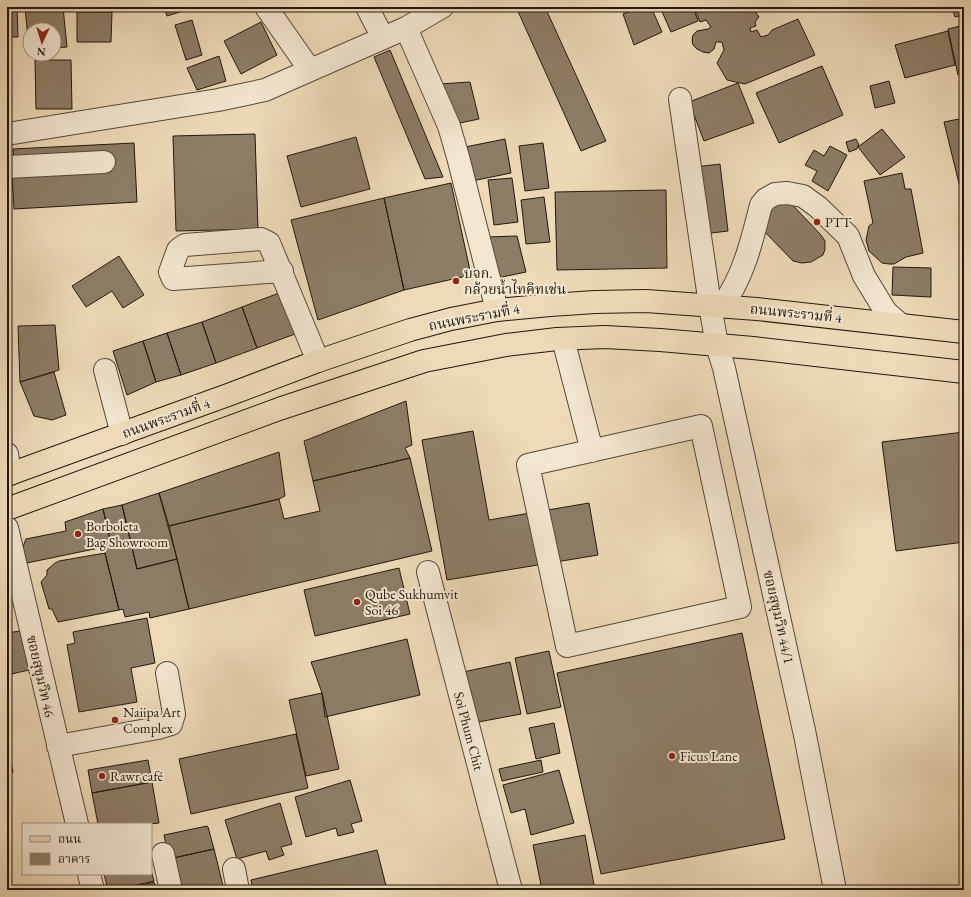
<svg xmlns="http://www.w3.org/2000/svg" width="971" height="897" font-family="'EB Garamond','Noto Serif Thai',serif">
<rect width="100%" height="100%" fill="#eedab9"/>
<filter id="stains"><feTurbulence type="fractalNoise" baseFrequency=".005" numOctaves="4"/><feColorMatrix values="0 0 0 0 .2 0 0 0 0 .09 0 0 0 0 .02 0 0 0 .5 -.17"/></filter>
<radialGradient id="worn" r=".72"><stop offset=".6" stop-color="#630" stop-opacity="0"/><stop offset="1" stop-color="#630" stop-opacity=".3"/></radialGradient>
<!-- building -->
<path fill="#8d7d67" stroke="#23180e" d="M7 7H17L18 37H7Z
M25 7H63L67 47 54 48V30H30L29 50Z
M164 7H182L183 11 167 16Z
M516 7H545L606 141 581 151Z
M640 7H651L662 32 634 45 623 14Z
M660 7H693L698 21 671 32Z
M694 7H757L753 8 759 17 755 22 756 26 750 28 751 32 757 30 761 37 768 35 772 30 798 19 815 55 745 84 727 80 717 63 724 50 722 42H716L714 49 709 53 703 52 697 49 693 45 692 40 693 35 697 31 708 29 711 27 706 20 700 22Z
M952 7H964V15L955 17Z
M77 12H112L111 42H77Z
M192 20 202 55 186 60 175 25Z
M261 22 277 55 241 74 224 41Z
M964 25V73L958 75 948 29Z
M948 31 955 65 905 78 895 45Z
M390 50 443 177 425 179 374 57Z
M219 56 226 81 197 90 187 68Z
M35 60H71L72 109H36Z
M822 66 843 115 779 143 756 93Z
M889 81 895 103 875 108 870 86Z
M470 82 479 119 450 125 439 84Z
M738 83 754 123 704 141 689 102Z
M964 118V204L944 122Z
M882 129 905 157 880 175 858 147Z
M255 134 258 229 176 231 173 136Z
M356 137 370 189 301 207 287 156Z
M505 139 511 173 472 181 465 147Z
M856 139 859 145 857 147V149L849 152 846 142Z
M134 143 137 202 14 209 12 175 14 159 13 149Z
M543 143 549 188 525 191 519 146Z
M830 146 847 155 828 191 812 181 817 171 805 165 814 150 824 156Z
M720 164 728 231 703 234 695 167Z
M902 173 905 189H911L923 253 906 257 894 264H889L882 263 869 251 866 240 869 226 873 223 864 181Z
M512 178 518 222 494 225 488 180Z
M451 183 471 275 404 290 384 198Z
M666 190 667 268 557 270 555 192Z
M778 191 787 199 821 235 825 241V249L823 255 811 262 802 263 793 261 760 227Z
M544 197 550 242 526 244 521 200Z
M384 198 404 290 318 320 291 220Z
M517 236 526 272 497 278 486 237Z
M119 256 144 295 123 308 112 291 86 307 72 286Z
M893 267 931 268V297L892 295Z
M279 293 295 334 257 348 242 307Z
M242 307 257 348 216 363 202 322Z
M202 322 216 363 181 375 167 333Z
M55 325 59 370 20 382 18 326Z
M167 333 181 375 156 382 143 341Z
M143 341 156 382 127 395 113 351Z
M54 372 66 415 52 420 34 416 20 382Z
M406 401 412 445 405 448 410 458 313 481 304 441Z
M473 431 489 520 589 503 598 555 447 580 422 440Z
M964 432V542L896 551 882 442Z
M279 452 285 496 279 499 169 526 159 493Z
M410 458 432 551 189 609 169 526 279 499 284 519 320 511 313 481Z
M159 493 177 559 137 569 122 505Z
M122 505 137 569 177 559 189 609 150 618 149 612 125 617 123 609 119 610 102 541 110 539 103 509Z
M103 509 110 539 102 541 104 547 22 564V549L26 539 66 531 65 522Z
M105 553 119 610 58 622 52 609H49L41 582 47 575V570L55 563 59 561Z
M399 568 410 614 315 636 304 590Z
M147 618 155 663 131 668 137 702 79 712 67 645 75 643 73 632Z
M20 631 29 670 7 675V633Z
M742 633 785 839 601 874 557 673Z
M407 639 420 695 325 717 322 693 311 662Z
M549 651 561 707 527 714 515 658Z
M510 662 521 714 473 723 463 672Z
M322 693 339 769 306 776 289 700Z
M554 723 560 753 536 759 529 728Z
M296 734 308 788 191 814 179 759Z
M7 744 13 772 7 773Z
M148 760 152 782 92 793 88 770Z
M541 760 543 772 502 781 499 769Z
M559 770 574 823 531 835 525 809 511 813 503 785Z
M350 780 362 821 351 824 354 832 338 836 336 828 306 837 295 797Z
M152 782 159 823 150 824H98L92 793Z
M280 803 292 844 281 847 284 855 269 860 266 851 237 859 225 820Z
M207 826 208 827 214 849 169 859 164 835Z
M585 835 594 885 568 890H542L533 845Z
M214 849 224 890H176L169 859Z
M377 850 387 890H253L251 880Z
M151 870 154 881 115 890H108L104 874H151Z
M154 882 156 890H120Z
M439 885 440 890H420Z"/>
<g fill="none" stroke-linecap="round" stroke-linejoin="round">
<!-- minor casing -->
<g stroke="#564839" stroke-width="24">
<path id="minor" d="M266 7 310 70
M367 7 383 38
M406 28 449 126 458 157 497 310
M680 99 710 305 717 345 724 368 805 735 835 890
M7 134 218 100 265 90 406 28 442 7
M7 167 104 162
M282 271 173 279 170 272 178 250 185 245 261 239 269 243 318 361
M722 306C744 276 752 240 761 205L766 199 775 194 787 193 803 196 818 207 848 236 864 276 886 312 900 324
M563 339 592 451
M105 370 122 434
M701 426 740 607 567 646 528 465Z
M7 454 10 474
M7 528 77 824
M428 572 511 890
M58 746 158 728 171 724 174 714 167 673
M163 854 171 890
M234 869 238 890
M89 874 93 890"/>
</g>
<!-- major casing -->
<g stroke="#23180e" stroke-width="24">
<path id="major" d="M7 475 228 395 318 361 410 330 451 319 497 310 550 305 595 302 646 301 757 309 964 332
M7 509 279 409 424 361 506 345 557 339 605 337 660 340 753 348 964 372"/>
</g>
<!-- minor -->
<use href="#minor" stroke="#f4e7d2" stroke-width="22"/>
<!-- major -->
<use href="#major" stroke="#eedab9" stroke-width="22"/>
</g>
<!-- markers -->
<g fill="#8f2418" stroke="#f4e7d2" stroke-width="1.5">
<circle cx="817" cy="222" r="4"/>
<circle cx="456" cy="281" r="4"/>
<circle cx="78" cy="534" r="4"/>
<circle cx="357" cy="602" r="4"/>
<circle cx="115" cy="720" r="4"/>
<circle cx="672" cy="756" r="4"/>
<circle cx="102" cy="776" r="4"/>
</g>
<g text-anchor="middle" dominant-baseline="central" stroke-width="4" stroke-linejoin="round" paint-order="stroke">
<!-- poi labels -->
<g font-size="14" fill="#23180e" stroke="#f4e7d2" text-anchor="start">
<text x="825" y="222">PTT</text>
<text x="464" y="273">บจก.<tspan x="464" dy="16">กล้วยน้ำไทคิทเช่น</tspan></text>
<text x="86" y="526">Borboleta<tspan x="86" dy="16">Bag Showroom</tspan></text>
<text x="365" y="594">Qube Sukhumvit<tspan x="365" dy="16">Soi 46</tspan></text>
<text x="123" y="712">Naiipa Art<tspan x="123" dy="16">Complex</tspan></text>
<text x="680" y="756">Ficus Lane</text>
<text x="110" y="776">Rawr café</text>
</g>
<!-- street labels -->
<g font-size="14" fill="#23180e" stroke="#f4e7d2">
<text transform="translate(796 313) rotate(6)">ถนนพระรามที่ 4</text>
<text transform="translate(474 317) rotate(-11)">ถนนพระรามที่ 4</text>
<text transform="translate(166 418) rotate(-20)">ถนนพระรามที่ 4</text>
<text transform="translate(779 617) rotate(77)">ซอยสุขุมวิท 44/1</text>
<text transform="translate(41 676) rotate(77)">ซอยสุขุมวิท 46</text>
<text transform="translate(469 731) rotate(75)">Soi Phum Chit</text>
</g>
</g>
<!-- margin -->
<rect width="971" height="897" fill="none" stroke="#eedab9" stroke-width="24"/>
<rect x="8" y="8" width="955" height="881" fill="none" stroke="#23180e" stroke-width="2"/>
<rect x="12" y="12" width="947" height="873" fill="none" stroke="#23180e"/>
<!-- legend -->
<rect x="22" y="823" width="130" height="52" fill="#f4e7d2" stroke="#a09484"/>
<rect x="30" y="836" width="20" height="6" fill="#eedab9" stroke="#a09484"/>
<text x="58" y="843" font-size="12" fill="#23180e">ถนน</text>
<rect x="30" y="853" width="20" height="12" fill="#8d7d67" stroke="#a09484"/>
<text x="58" y="863" font-size="12" fill="#23180e">อาคาร</text>
<!-- north arrow -->
<g transform="translate(42 42) rotate(184)"><circle r="19" fill="#f4e7d2" stroke="#a09484"/>
<path d="M0-3L7 15L0 10L-7 15Z" fill="#8f2418"/>
<text y="-6" font-size="11" font-weight="bold" text-anchor="middle" fill="#23180e">N</text>
</g>
<rect width="100%" height="100%" filter="url(#stains)"/>
<rect width="100%" height="100%" fill="url(#worn)"/>
</svg>
